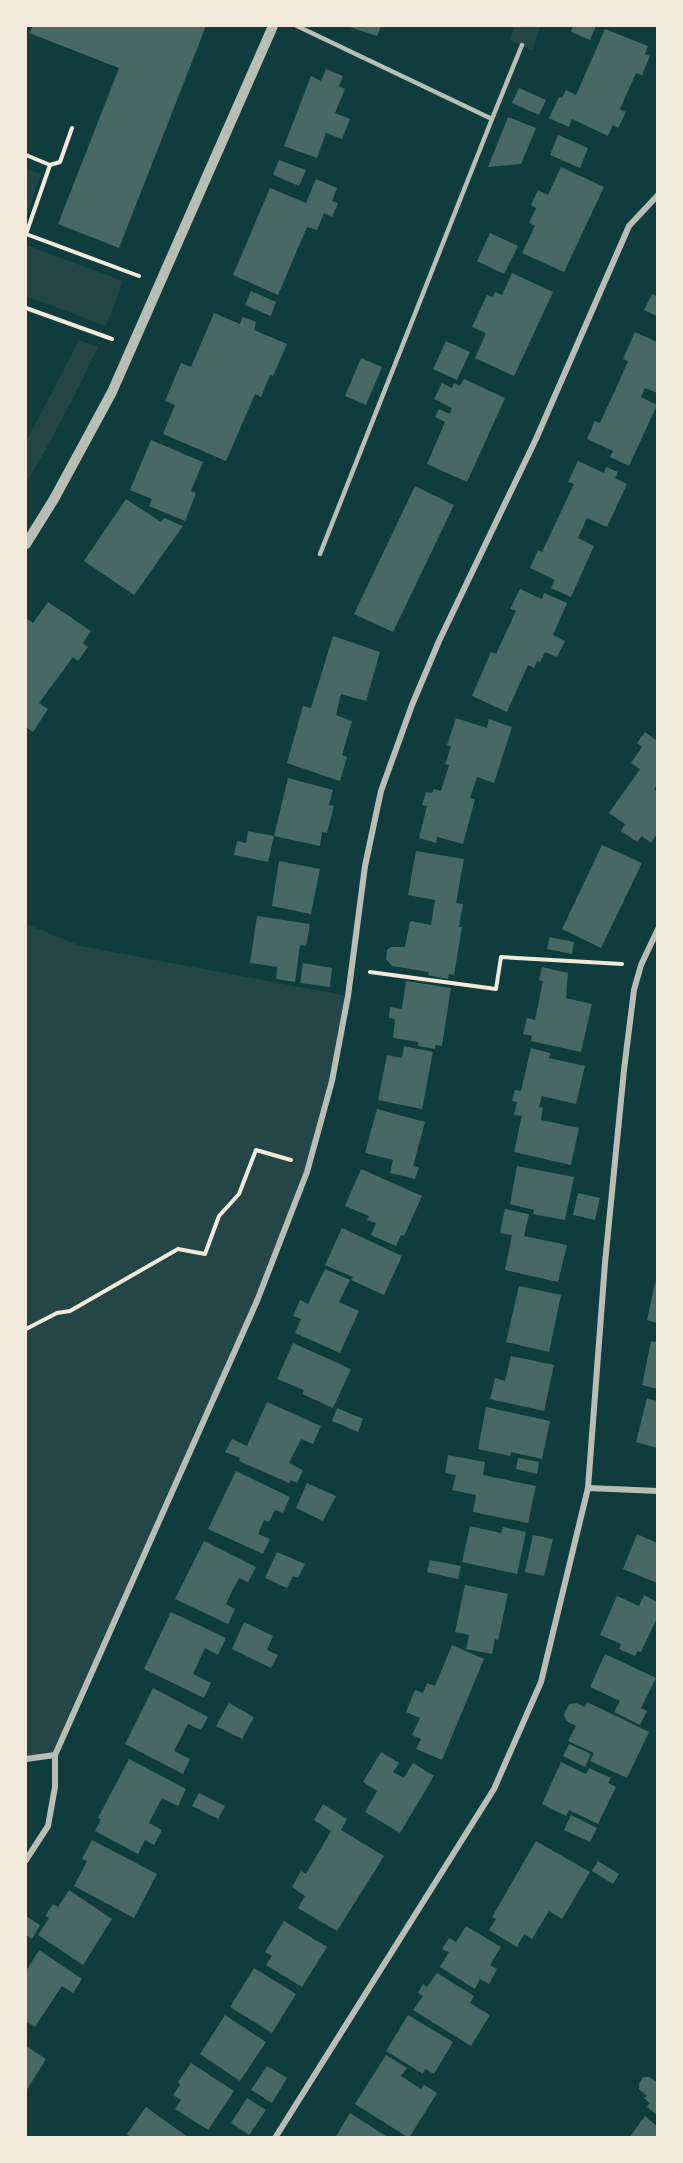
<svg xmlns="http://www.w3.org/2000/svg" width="683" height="2163" font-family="'Exo 2',sans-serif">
<rect width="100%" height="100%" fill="#0f3d3e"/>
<!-- green -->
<path fill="#244646" d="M515 26H541L532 50 510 40Z
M26 169 41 174 26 218Z
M26 245 123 281 106 326 26 296Z
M79 340 98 347C76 393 53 439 26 483V442Z
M26 924 81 946 348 996 332 1081 309 1165 257 1301 55 1755 26 1758Z"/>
<!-- building -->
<path fill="#486865" d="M33 26H206L119 248 58 224 119 68 29 33Z
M347 26H381L377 36Z
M573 26H596L590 40 571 32Z
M605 29 648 46 645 54 650 56 642 75 636 73 620 109 626 112 618 128 613 125 608 136 572 119 569 127 549 118 559 97 562 98 566 90 576 95Z
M326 69 343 76 339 86 345 89 335 113 350 119 342 139 326 133 317 158 284 146 311 76 321 81Z
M519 88 546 100 539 115 512 103Z
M508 117 536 128 521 164 488 167Z
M558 135 588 148 580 168 550 155Z
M279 160 306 170 299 186 273 175Z
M561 167 604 187 564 272 522 253 535 226 529 223 536 208 531 205 538 190 548 195Z
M316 179 337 188 332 201 338 203 332 217 324 213 317 230 307 227 278 295 233 275 270 188 306 203Z
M490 233 518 246 504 274 477 261Z
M512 273 553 292 514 376 475 358 486 333 472 327 487 295 493 297 495 292 502 295Z
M251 291 276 302 271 316 245 305Z
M652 294 657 296V316L644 310Z
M214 313 240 324 243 317 256 322 254 330 287 344 273 376 270 375 261 397 255 394 226 461 163 434 175 405 165 401 181 363 191 367Z
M635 332 657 342V393L645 388 641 397 657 405 629 466 610 457 613 451 587 439 595 421 600 423 617 386 628 361 623 359Z
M446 341 470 352 457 380 433 369Z
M361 358 382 367 366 405 345 396Z
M464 379 505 398 467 482 427 464 445 422 435 417 439 409 450 414 452 408 434 399 442 383 452 388 454 383 460 386Z
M151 440 203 462 191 491 196 493 185 521 149 506 152 499 130 490Z
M578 461 604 473 606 467 618 472 615 478 627 484 607 527 587 518 578 538 594 546 571 597 551 588 555 580 530 568 538 550 542 552 574 484 568 482Z
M415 486 454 505 393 632 354 614Z
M126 499 161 522 164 518 183 526 134 595 84 561Z
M520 589 542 599 544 593 567 603 553 635 565 641 557 657 545 652 540 662 537 661 534 668 528 665 507 712 472 696 491 652 496 654 516 611 510 609Z
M48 602 91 631 83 643 88 647 78 661 73 657 39 703 48 709 33 732 26 727V618L33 623Z
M333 636 380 652 366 701 341 694 336 715 352 721 342 755 347 757 340 781 287 763 303 706 311 708Z
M456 718 487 728 489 719 512 727 494 783 477 777 470 798 475 799 463 844 437 837 436 843 419 838 427 806 422 805 426 792 432 793 434 789 441 791 449 765 445 764 451 747 447 745Z
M645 732 657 741V785L654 789 657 791V834L651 843 642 836 637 842 621 831 625 824 609 813 640 769 631 763 642 747 637 743Z
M288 778 333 790 329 805 334 806 327 833 322 832 320 846 274 836Z
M248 831 274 836 268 862 234 855 237 841 246 843Z
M602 845 642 863 601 948 562 929Z
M416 851 464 859 456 903 463 904 459 927H462L454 975 449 974 448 979 428 975 429 972 392 966 386 959 387 950 391 947H405L410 921 431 925 435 900 408 895Z
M279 861 320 869 311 914 272 906Z
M257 916 310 924 306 946 300 945 295 982 276 979 277 967 250 963Z
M550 937 574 942 572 954 547 949Z
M303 963 332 968 330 987 300 983Z
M542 967 568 973 566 998 592 1004 581 1052 531 1041 532 1036 523 1034 527 1018 535 1020 543 981 539 980Z
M406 981 451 988 442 1046 435 1045V1049L418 1046V1042L393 1038 395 1019 389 1018 390 1007 402 1009Z
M404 1046 433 1052 422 1109 378 1100 387 1055 402 1058Z
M531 1048 550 1053 549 1058 585 1066 576 1104 542 1096 539 1107 543 1108 541 1120 579 1128 571 1165 514 1152 522 1116 514 1115 517 1102 512 1101 515 1090 521 1091Z
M377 1109 425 1122 413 1166 419 1167 415 1179 390 1173 393 1160 365 1153Z
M517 1166 574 1177 565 1220 533 1214 534 1210 510 1204Z
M361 1169 422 1196 404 1236 401 1235 396 1246 371 1235 376 1223 367 1220 369 1216 345 1206Z
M578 1193 600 1198 595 1220 573 1215Z
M505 1209 529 1214 524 1236 567 1245 558 1282 505 1270 512 1235 500 1233Z
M342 1228 402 1256 384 1295 351 1280 353 1277 325 1265Z
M325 1269 350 1280 339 1302 359 1311 340 1353 295 1333 301 1319 293 1316 300 1300 308 1304Z
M655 1283 657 1284V1323L647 1320Z
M519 1286 561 1295 549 1352 506 1342Z
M651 1341 657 1342V1389L642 1385Z
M293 1343 351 1369 333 1408 302 1394 304 1390 277 1379Z
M511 1356 554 1365 544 1411 490 1399 495 1378 505 1381Z
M647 1398 657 1401V1448L636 1442Z
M267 1402 321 1426 313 1444 301 1439 289 1463 303 1470 297 1483 291 1480 289 1483 239 1461 240 1458 225 1452 232 1439 247 1446Z
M486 1407 550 1421 542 1459 511 1452 510 1456 478 1449Z
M337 1408 363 1419 358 1432 332 1421Z
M448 1455 485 1462 483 1475 536 1486 528 1523 473 1512 476 1495 452 1490 456 1475 445 1473Z
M518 1458 539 1462 537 1474 516 1469Z
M236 1471 290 1497 283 1513 275 1510 269 1522 264 1520 258 1534 270 1539 263 1554 208 1529Z
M307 1483 336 1496 323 1521 296 1508Z
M470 1526 501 1533 503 1527 526 1532 517 1574 462 1562Z
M637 1534 657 1543V1583L623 1569Z
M533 1535 553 1539 544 1576 525 1572Z
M204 1541 256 1567 248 1582 239 1578 232 1591 226 1604 235 1609 228 1624 175 1599Z
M277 1552 305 1564 298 1578 293 1576 287 1588 265 1578Z
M430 1560 461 1566 458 1579 427 1572Z
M465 1585 508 1594 498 1640 495 1639 492 1654 466 1649 469 1635 455 1632Z
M644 1595 657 1602V1618L641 1652 638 1651 635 1656 619 1649 621 1644 600 1635 617 1596 639 1606Z
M171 1612 226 1638 218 1655 205 1648 193 1674 211 1683 204 1698 144 1669Z
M244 1622 273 1636 267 1650 278 1655 271 1668 232 1649Z
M452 1645 484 1659 442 1760 416 1749 421 1739 412 1735 420 1718 406 1712 415 1690 423 1693 427 1683 435 1686Z
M605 1654 656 1678 641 1708 647 1711 640 1725 614 1712 620 1701 590 1687Z
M153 1688 208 1717 201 1730 188 1724 174 1751 190 1759 183 1774 125 1744Z
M587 1702 649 1732 627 1778 590 1761 594 1753 568 1741 576 1726 566 1721 564 1714 569 1704 576 1703 585 1707Z
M229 1703 254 1717 242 1739 216 1726Z
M569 1744 591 1754 585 1767 563 1756Z
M381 1752 399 1763 393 1772 404 1778 413 1763 434 1776 400 1833 365 1812 377 1791 363 1782Z
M129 1759 186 1789 178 1806 162 1798 149 1823 162 1830 154 1845 145 1840 138 1854 95 1831 101 1819 98 1818Z
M561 1762 586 1774 589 1768 611 1778 608 1783 616 1787 598 1824 569 1810 566 1816 542 1804Z
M199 1793 225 1806 218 1819 192 1806Z
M323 1804 347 1819 341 1830 384 1856 337 1931 298 1908 305 1896 292 1887 301 1871 306 1874 331 1831 314 1820Z
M571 1815 597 1828 590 1842 564 1830Z
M92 1840 157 1874 134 1918 74 1886 87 1861 82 1859Z
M536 1841 590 1872 562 1919 549 1911 532 1939 524 1934 517 1947 489 1930 496 1919 492 1917Z
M598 1861 619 1874 613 1884 592 1871Z
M69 1890 112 1919 83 1965 38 1935 49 1918 45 1916 53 1904 58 1907Z
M26 1916 40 1925 32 1939 26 1935Z
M284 1921 327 1947 302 1987 266 1965 272 1956 265 1952Z
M466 1926 501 1947 490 1965 497 1969 489 1984 480 1979 475 1989 440 1967 449 1952 442 1949 449 1938 456 1942Z
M39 1950 82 1979 73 1993 62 1986 35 2027 26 2021V1971Z
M254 1968 296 1994 272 2033 230 2007Z
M437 1973 474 1996 470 2003 490 2015 471 2046 413 2010 423 1996 418 1993 423 1984 427 1987Z
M225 2015 266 2042 240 2081 200 2054Z
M408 2015 453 2042 434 2074 425 2069 423 2074 386 2051Z
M26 2046 46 2059 26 2091Z
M386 2055 407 2068 401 2076 421 2089 424 2085 437 2093 409 2138 355 2104Z
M191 2063 234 2091 208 2130 175 2109 181 2100 173 2095 180 2085 178 2082Z
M267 2066 287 2078 272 2103 251 2090Z
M643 2077H649L657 2082V2115L647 2107 650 2103 644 2098 647 2096 639 2089V2084Z
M247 2098 266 2110 249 2135 231 2123Z
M146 2107 189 2138H131L127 2134Z
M350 2113 389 2138H335Z
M645 2116 657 2126V2138H629Z"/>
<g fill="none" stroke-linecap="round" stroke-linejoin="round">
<!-- path -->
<path stroke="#f1e9da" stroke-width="4" d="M26 155 50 165 26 234 139 276
M50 165 60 162 72 128
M26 308 112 339
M370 972 496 989 501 957 622 964
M26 1329 57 1313 70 1311 178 1249 205 1254 219 1216 239 1194 256 1150 291 1160"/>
<!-- service -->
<path stroke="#b8beb3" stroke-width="4.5" d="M297 26 492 119 320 554
M492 119 522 45"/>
<!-- minor -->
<path stroke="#b8beb3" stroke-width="6" d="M588 1488 658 1491
M26 1759 55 1755 257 1301 307 1172 332 1081 348 996 365 866 381 791 412 705 439 641 536 439 629 226 658 195
M26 1860 48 1826 55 1787V1755
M275 2138 494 1789 541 1682 588 1488 605 1263 624 1070 634 990 641 965 658 929"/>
<!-- tertiary -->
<path stroke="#b8beb3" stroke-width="10" d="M26 544 54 499 112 392 273 26"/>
</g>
<!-- border -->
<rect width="683" height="2163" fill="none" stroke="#f1e9da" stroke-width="54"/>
</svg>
